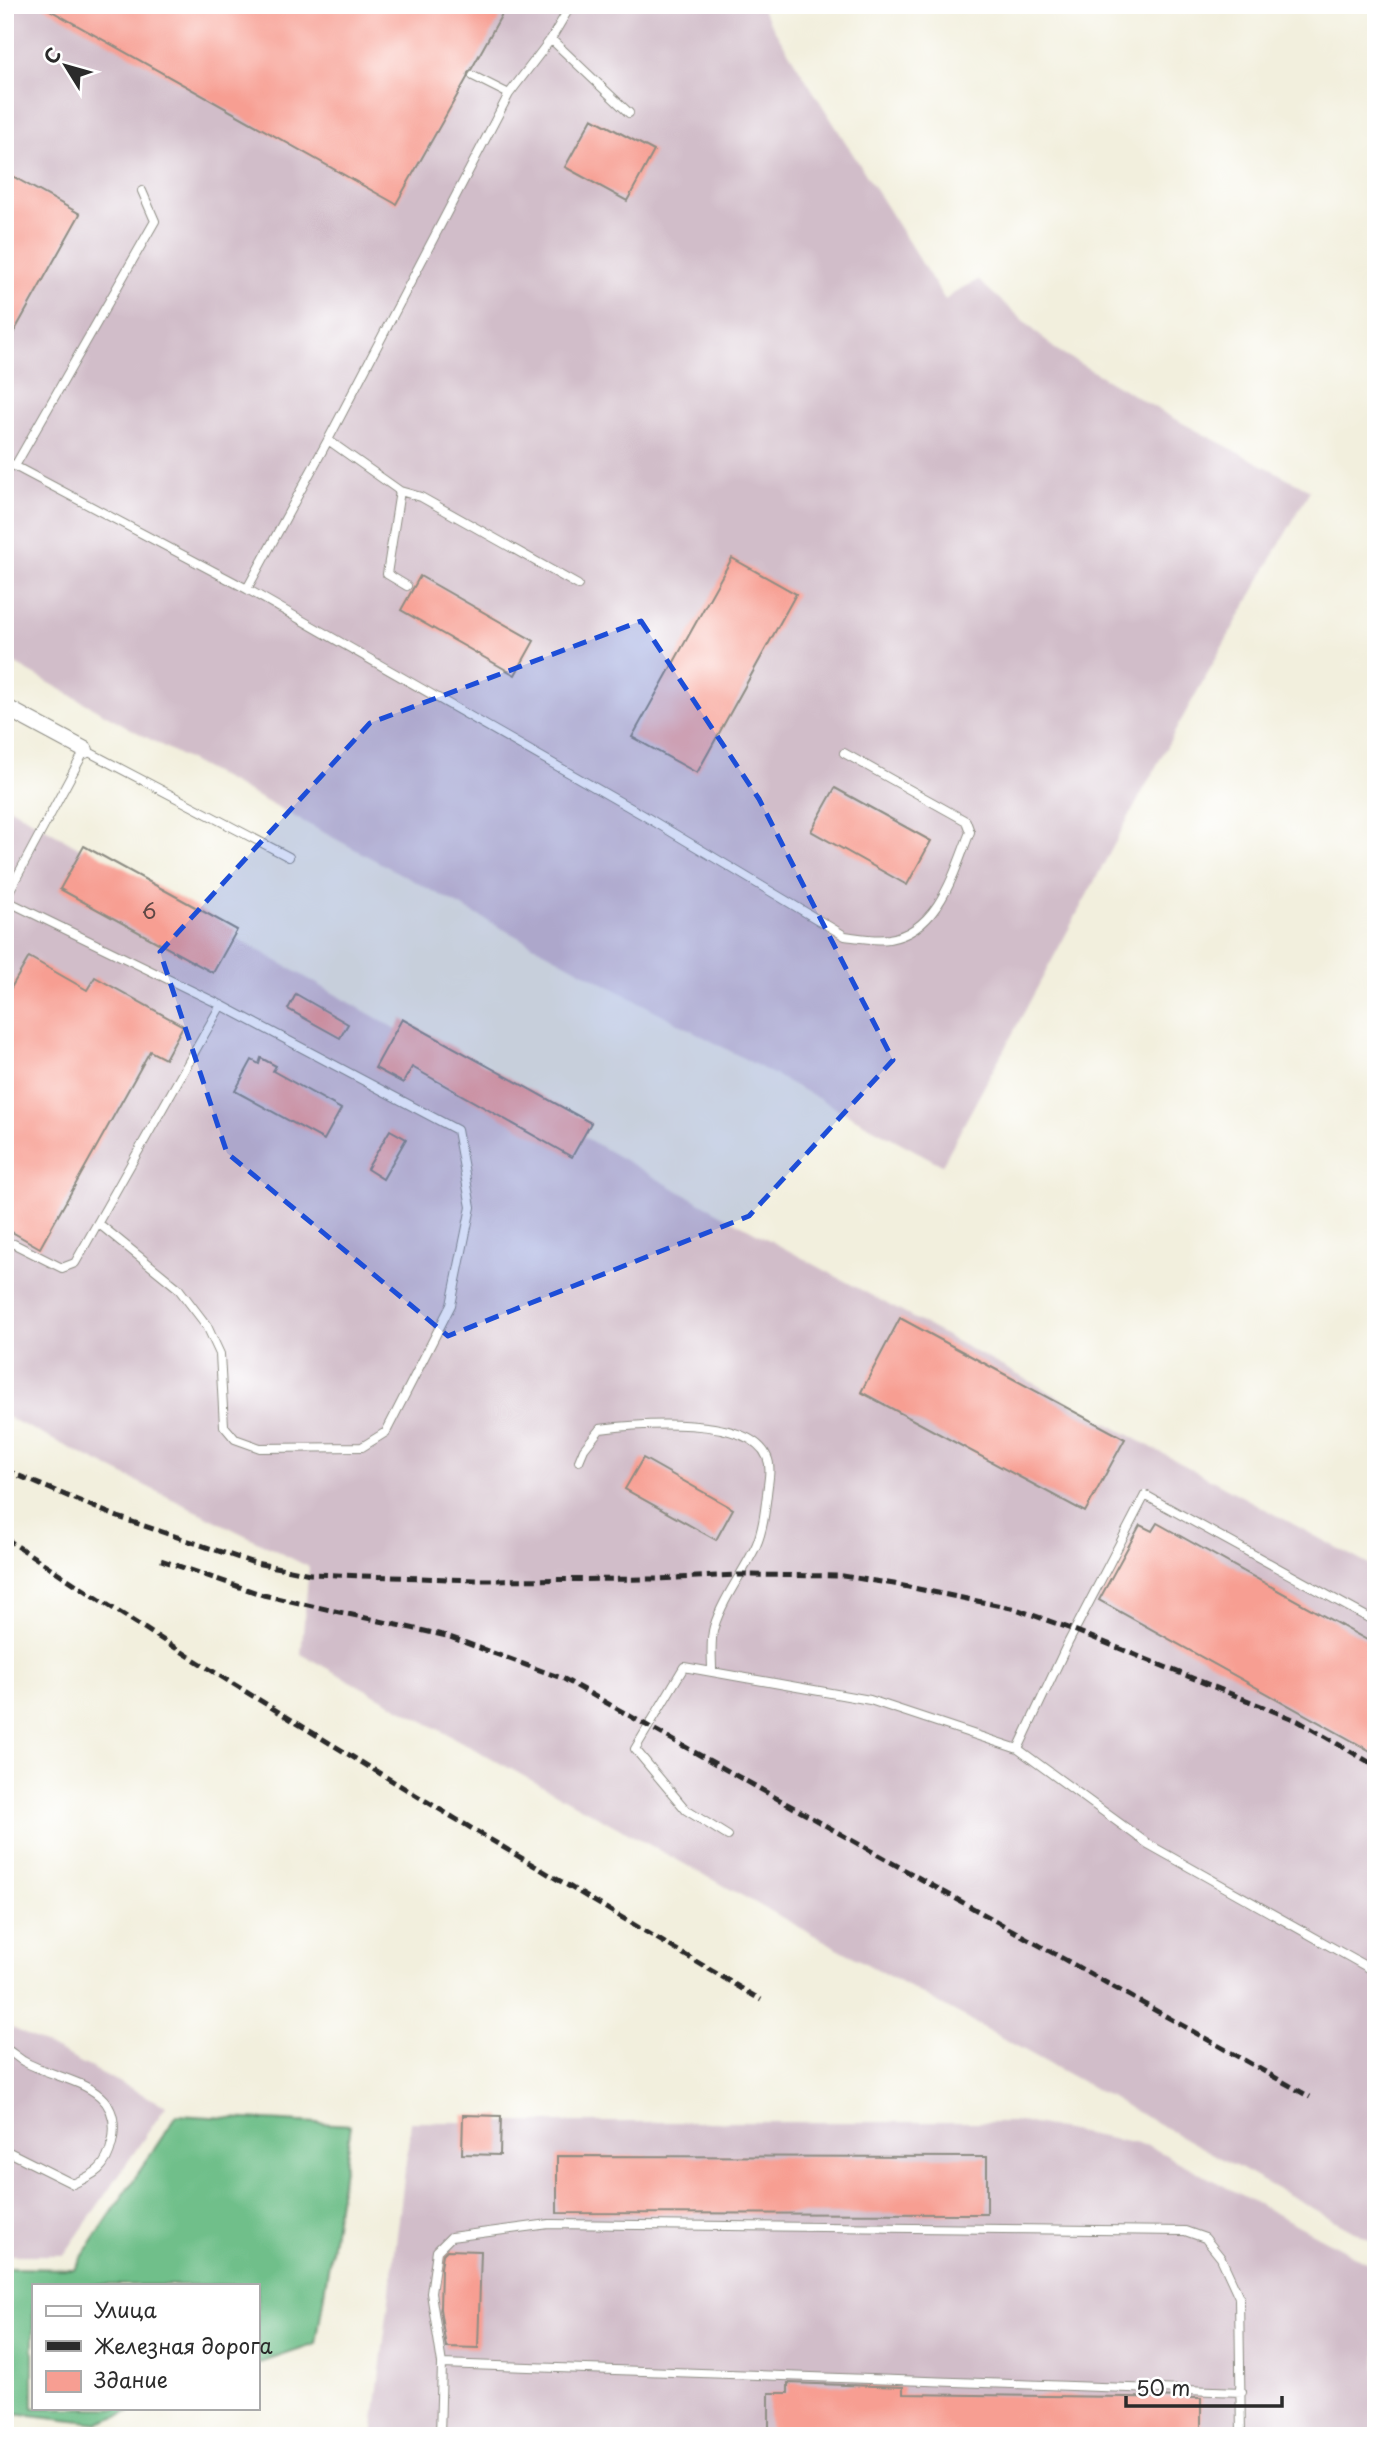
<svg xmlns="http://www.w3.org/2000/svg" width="1381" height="2441" font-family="'Playpen Sans',sans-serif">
<rect width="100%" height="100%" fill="#fff"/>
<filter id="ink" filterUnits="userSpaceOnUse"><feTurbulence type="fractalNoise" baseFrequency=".0143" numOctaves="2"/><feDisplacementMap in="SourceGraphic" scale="14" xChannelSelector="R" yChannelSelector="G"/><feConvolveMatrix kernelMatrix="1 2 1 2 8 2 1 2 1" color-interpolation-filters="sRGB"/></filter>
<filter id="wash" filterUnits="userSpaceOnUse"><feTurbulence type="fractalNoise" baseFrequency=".00686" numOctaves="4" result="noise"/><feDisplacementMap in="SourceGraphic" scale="28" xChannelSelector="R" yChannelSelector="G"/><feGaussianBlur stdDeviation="1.57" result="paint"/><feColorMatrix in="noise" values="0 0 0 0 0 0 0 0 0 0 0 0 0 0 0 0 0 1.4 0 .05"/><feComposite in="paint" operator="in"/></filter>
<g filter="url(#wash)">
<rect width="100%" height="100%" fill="#f2efdd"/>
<!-- industrial -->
<path fill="#d1bdc9" d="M5 5H759L945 300 960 289 978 280 1055 349 1171 417 1310 490 1173 735 942 1165 133 730 5 658Z
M5 805 675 1189 1376 1569V2243L301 1654 309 1567 5 1416Z
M5 2024 166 2106 64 2255H5Z
M411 2122H1023L1149 2146 1376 2267V2436H372Z"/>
<!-- forest -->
<path fill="#6fbf8a" stroke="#4d755a" stroke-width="2" d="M177 2115 351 2125 316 2344 257 2364V2285H33V2408H138L99 2423 5 2412V2268L74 2269Z"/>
<g id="blocks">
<!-- building -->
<path fill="#f79e92" d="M41 5H507L471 70 468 73 467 78 396 204Z
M592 118 654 151 627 201 565 167Z
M5 172 80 214 5 348Z
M732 558 796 594 697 773 632 737Z
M420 576 534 641 515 675 401 610Z
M835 788 931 841 907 885 811 831Z
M84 846 237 930 213 973 60 889Z
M29 957 87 990 95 977 183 1026 165 1059 150 1051 40 1248 5 1228V998Z
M296 994 348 1024 340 1038 288 1009Z
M402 1019 591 1123 572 1157 412 1067 403 1083 375 1068Z
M261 1058 276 1066 273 1071 341 1109 324 1140 235 1091 252 1060 259 1064Z
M390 1130 406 1139 383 1179 367 1169Z
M900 1318 1125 1439 1085 1512 861 1392Z
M643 1458 733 1509 716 1540 625 1489Z
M1157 1523 1376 1645V1754L1099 1600 1140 1525 1152 1531Z
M463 2115 501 2116 500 2155 462 2154Z
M557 2156 987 2157V2214L557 2213Z
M447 2250 481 2251 478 2348 446 2347 440 2309 441 2268 443 2254Z
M788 2383 903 2387V2394L1201 2398V2436H769V2393H788Z"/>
</g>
</g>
<g filter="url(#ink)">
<use href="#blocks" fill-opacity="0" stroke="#8e8d84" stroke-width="2"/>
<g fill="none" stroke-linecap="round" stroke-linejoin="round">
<!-- service casing -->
<g stroke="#8e8d84" stroke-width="10">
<path id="service" d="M551 39 629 113
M473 76 509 94
M328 440 400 491 421 497 578 585
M5 461 247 589 643 815 845 936C860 938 874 941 889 939 939 931 954 872 970 832L966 821 844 753
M15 466 155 221 142 191
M400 491 387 574 407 586
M247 589 328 440 509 94 551 39 571 5
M5 899 85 750 289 857
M5 900 221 1005 457 1130 471 1207 451 1305 386 1432 362 1447 260 1448 235 1439 224 1426 220 1354 207 1326 178 1288 98 1223
M14 1244 62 1268 75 1263 221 1005
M579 1461 584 1449 600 1429C638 1424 749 1415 767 1457 772 1468 768 1482 767 1494 765 1511 763 1530 756 1546 743 1573 723 1598 714 1627 710 1640 712 1657 712 1670
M1018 1749 1068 1643 1145 1495 1376 1622
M728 1836 686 1810 635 1749 684 1667 870 1700 1018 1749 1148 1844 1376 1972
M5 2048C11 2052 17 2057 23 2061 59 2082 126 2082 112 2143 106 2169 95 2174 73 2184L5 2150
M442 2364 1242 2392
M440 2436 442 2364 431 2293 437 2251 451 2237 549 2224 1185 2231 1205 2238 1221 2258 1239 2297 1241 2436"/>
</g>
<!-- minor casing -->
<g stroke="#8e8d84" stroke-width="18">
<path id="minor" d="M5 707 85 750"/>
</g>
<!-- service -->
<use href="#service" stroke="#fff" stroke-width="8"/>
<!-- minor -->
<use href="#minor" stroke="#fff" stroke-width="16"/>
<!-- rail -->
<path stroke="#2b2b2b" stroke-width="5" stroke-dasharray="10 5" stroke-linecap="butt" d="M5 1470 118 1517 251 1562 310 1574 476 1580 658 1579 739 1575 843 1576 894 1584 1016 1609 1074 1630 1298 1721 1376 1766
M5 1538C251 1701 507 1849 761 2000
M161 1560 263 1595 447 1636 564 1679 1310 2097"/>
</g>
</g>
<!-- marked area -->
<path fill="#1d4ed8" fill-opacity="0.2" stroke="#1d4ed8" stroke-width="5" stroke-dasharray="14 9" stroke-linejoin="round" d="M641 621 759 799 893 1060 749 1216 448 1336 227 1153 160 952 370 723Z"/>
<g text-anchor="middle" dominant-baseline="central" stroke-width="6" stroke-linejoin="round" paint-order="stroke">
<!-- number labels -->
<g font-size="21" fill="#5e4845">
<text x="149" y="910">6</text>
</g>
</g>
<!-- margin -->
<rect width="1381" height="2441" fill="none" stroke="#fff" stroke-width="28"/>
<!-- legend -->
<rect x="32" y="2284" width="228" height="126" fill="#ffffff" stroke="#aaaaaa" stroke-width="2"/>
<rect x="46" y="2306" width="35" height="10" fill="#ffffff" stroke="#aaaaaa" stroke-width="2"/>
<text x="94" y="2318" font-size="21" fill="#2b2b2b">Улица</text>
<rect x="46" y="2341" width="35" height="10" fill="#2b2b2b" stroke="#aaaaaa" stroke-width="2"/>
<text x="94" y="2354" font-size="21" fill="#2b2b2b">Железная дорога</text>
<rect x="46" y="2371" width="35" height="21" fill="#f79e92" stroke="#aaaaaa" stroke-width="2"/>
<text x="94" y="2388" font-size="21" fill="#2b2b2b">Здание</text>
<!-- north arrow -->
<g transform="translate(66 66) rotate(307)" stroke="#ffffff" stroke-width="5" paint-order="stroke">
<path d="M0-5L12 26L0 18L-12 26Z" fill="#2b2b2b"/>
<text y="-10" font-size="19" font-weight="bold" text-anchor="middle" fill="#2b2b2b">С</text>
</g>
<!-- scale -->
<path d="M1126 2396v10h156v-10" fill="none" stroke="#2b2b2b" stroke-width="3.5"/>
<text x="1136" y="2396" font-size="21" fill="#2b2b2b" stroke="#ffffff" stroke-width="5" paint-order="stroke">50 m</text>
</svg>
